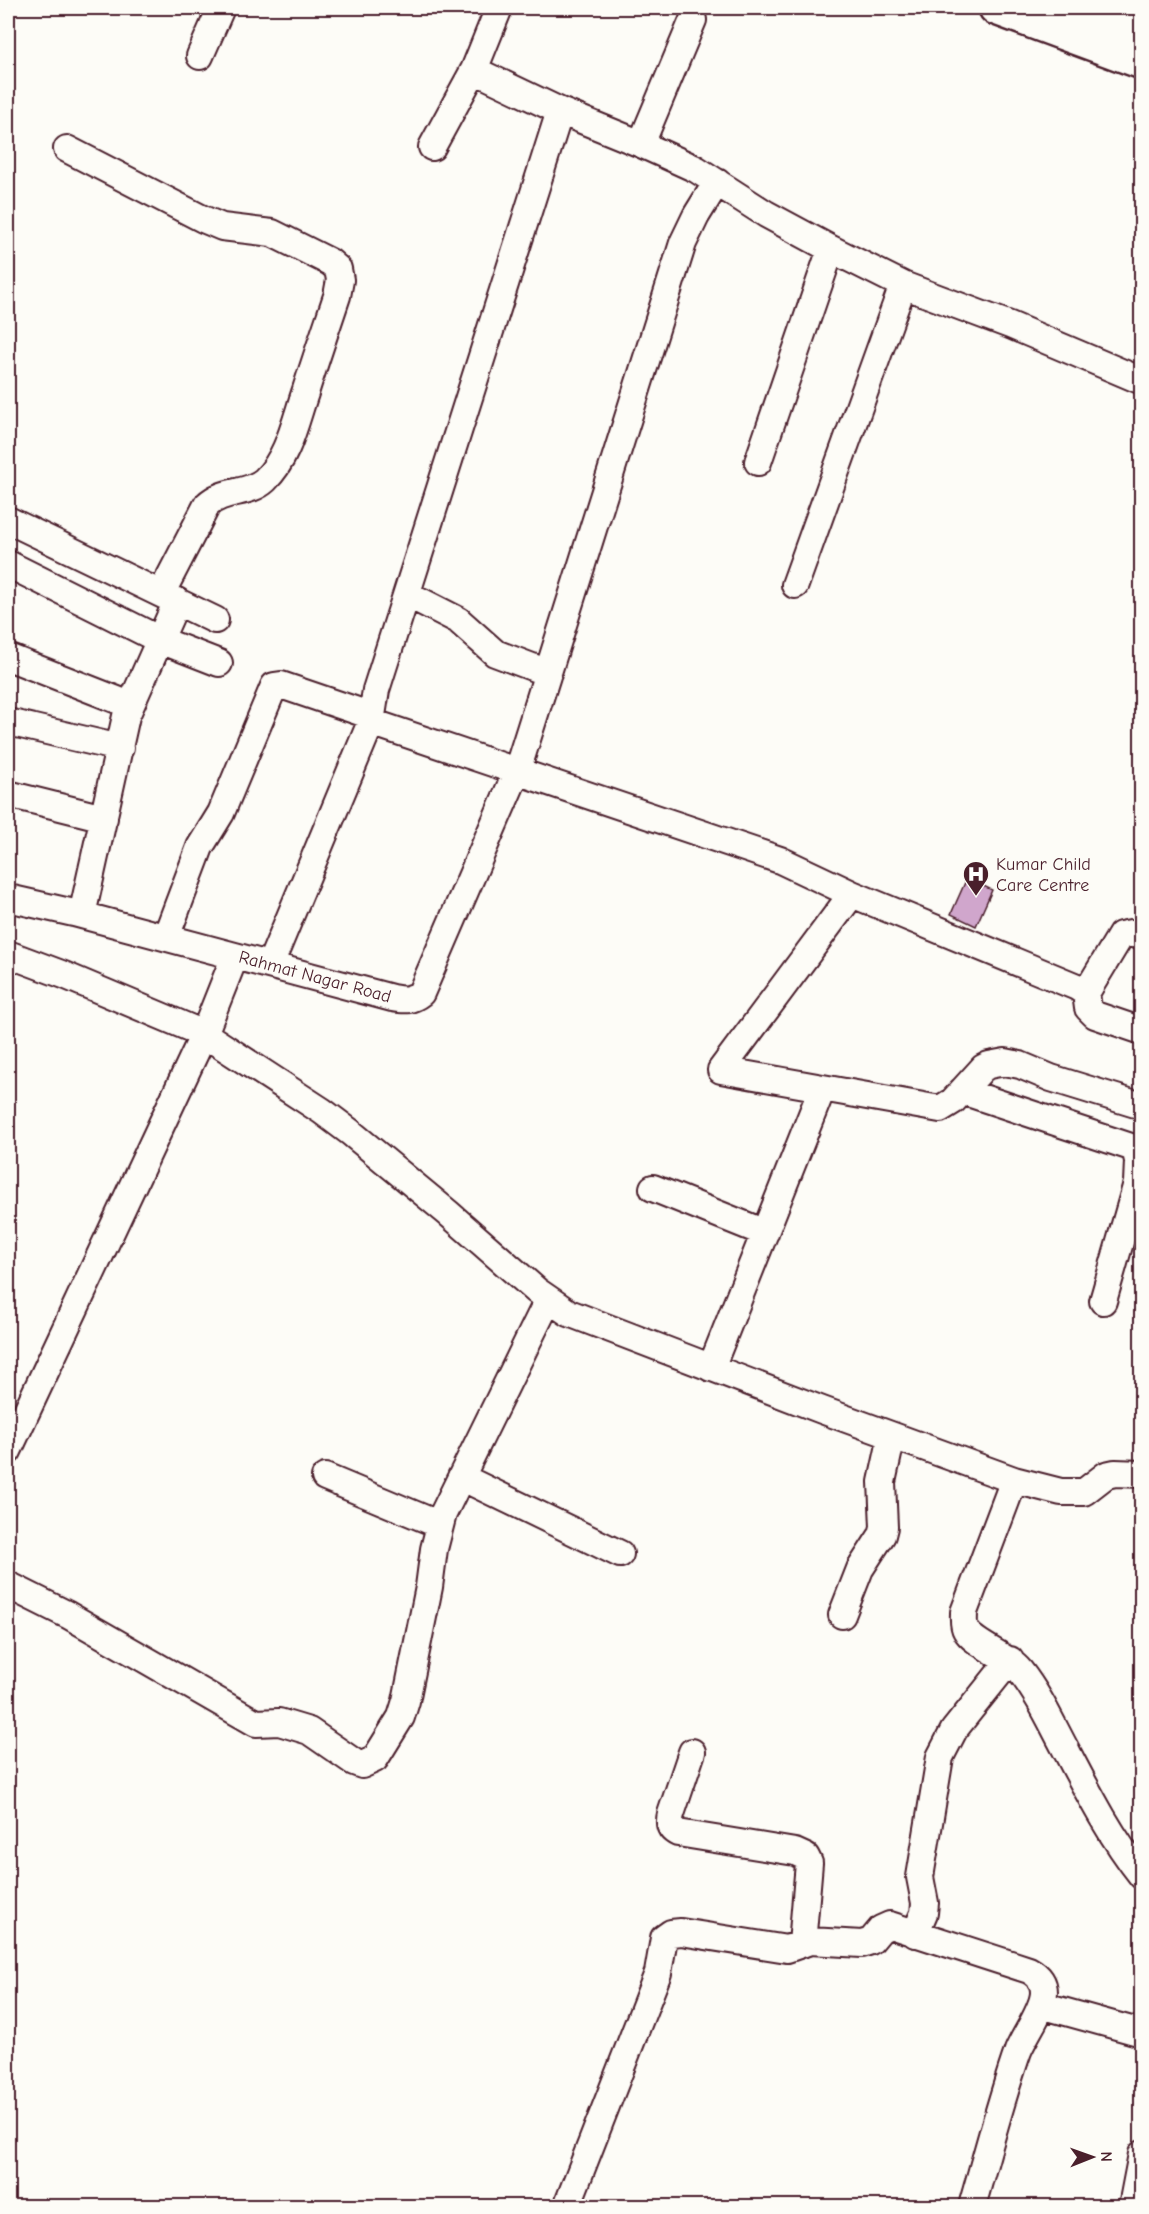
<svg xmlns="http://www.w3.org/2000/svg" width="1149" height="2214" font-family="'Comic Neue',sans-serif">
<rect width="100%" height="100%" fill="#fdfcf7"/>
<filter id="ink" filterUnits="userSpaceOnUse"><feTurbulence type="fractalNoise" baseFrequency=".0167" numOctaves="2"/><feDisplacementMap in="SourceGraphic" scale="12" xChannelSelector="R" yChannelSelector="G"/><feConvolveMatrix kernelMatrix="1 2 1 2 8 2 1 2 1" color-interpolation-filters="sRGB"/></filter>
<g filter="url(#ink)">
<!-- building -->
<path fill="#d0a6cc" stroke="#4a1f2b" stroke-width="1.5" d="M967 878 992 890 976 926 951 914Z"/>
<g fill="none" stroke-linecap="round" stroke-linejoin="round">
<!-- minor casing -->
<g stroke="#4a1f2b" stroke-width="30">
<path id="minor" d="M200 56 221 8
M474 70 560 111 641 144 693 20
M560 111 376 690 371 722 780 860 852 894 1077 987 1086 993 1088 1008 1095 1015 1142 1031
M641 144 696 169 766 214 831 249 758 462
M432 147 474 70 499 8
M67 149 203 219 222 227 272 233 330 262 338 269 340 280 337 296C326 329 315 361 305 393 295 422 288 458 265 480 249 495 223 489 207 505L161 594
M831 249 903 285 1010 325 1142 381
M8 520 215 620
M8 564 160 640 219 663
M795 585 903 285
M407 594 458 620 495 653 548 673
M8 657 130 705
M8 722 120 748
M8 794 104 818
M852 894 721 1070 940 1109 953 1101 983 1068 989 1065 1005 1062 1020 1065 1051 1078 1142 1106
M8 898 74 913 392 998C404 1000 411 1001 421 993L517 771 683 243 696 216 717 182
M82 915 126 716 177 601
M166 937 200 847 221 813 274 686 281 685 372 716
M8 954 64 975 204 1034 322 1111 350 1132 448 1213 537 1291 569 1313 822 1410 1014 1480
M270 965 371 722
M1086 993 1121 935 1131 933 1142 937
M962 1091 1131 1147 1136 1152 1138 1161 1137 1183 1103 1301
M653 1188 765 1233
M711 1368 822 1089
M8 1451 204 1034 235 956
M1142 1474 1115 1473 1106 1475 1084 1492H1061L1014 1480 964 1612C964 1618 963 1625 966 1630 973 1644 1007 1655 1020 1671 1039 1695 1052 1724 1066 1750 1089 1794 1111 1837 1142 1876
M325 1477 440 1525
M461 1477 620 1554
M8 1585 68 1615 256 1723 279 1722 309 1731 354 1762 362 1765 375 1759 401 1717 406 1701 429 1587 434 1549 443 1514 548 1300
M842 1615 860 1569 882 1535 884 1527 882 1482 892 1436
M692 1752 671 1814C669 1822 669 1829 678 1833L795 1852 806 1857 809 1863 802 1944
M915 1934 924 1913 925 1903 920 1877 940 1757 954 1730 1010 1660
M1041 2005 1142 2033
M567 2206 658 1973 664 1938 671 1933 681 1932 787 1949 810 1941 862 1944 871 1941 881 1929 890 1925 1029 1970C1038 1975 1044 1981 1044 1992 1044 2009 1025 2034 1018 2051 1000 2102 987 2155 972 2206
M1132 2206 1142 2154"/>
</g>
<!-- highway casing -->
<g stroke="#4a1f2b" stroke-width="38">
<path id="highway" d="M996 8 1142 62
M1068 8 1142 35"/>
</g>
<!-- minor -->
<use href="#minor" stroke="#fdfcf7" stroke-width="26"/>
<!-- highway -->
<use href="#highway" stroke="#fdfcf7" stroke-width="33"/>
</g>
</g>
<!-- icons -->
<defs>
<g id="hospital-pin" transform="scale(1.35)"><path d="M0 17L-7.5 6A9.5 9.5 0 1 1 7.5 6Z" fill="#4a1f2b" stroke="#fdfcf7"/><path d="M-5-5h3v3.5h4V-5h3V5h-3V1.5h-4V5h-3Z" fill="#fff"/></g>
</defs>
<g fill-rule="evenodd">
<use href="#hospital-pin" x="976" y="874"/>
</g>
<g text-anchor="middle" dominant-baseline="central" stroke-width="4.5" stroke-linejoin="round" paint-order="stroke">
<!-- poi labels -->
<g font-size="18" fill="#4a1f2b" stroke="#fdfcf7" text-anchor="start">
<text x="996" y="864">Kumar Child<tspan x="996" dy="21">Care Centre</tspan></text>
</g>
<!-- street labels -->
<g font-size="18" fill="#4a1f2b" stroke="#fdfcf7">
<text transform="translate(315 977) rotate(15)">Rahmat Nagar Road</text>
</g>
</g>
<!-- margin -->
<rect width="1149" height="2214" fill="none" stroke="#fdfcf7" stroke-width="30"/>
<rect x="15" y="15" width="1119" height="2184" fill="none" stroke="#4a1f2b" stroke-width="2" filter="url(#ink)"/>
<!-- north arrow -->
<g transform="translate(1092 2157) rotate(89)" stroke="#fdfcf7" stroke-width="4.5" paint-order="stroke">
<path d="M0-4.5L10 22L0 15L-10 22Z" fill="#4a1f2b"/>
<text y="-9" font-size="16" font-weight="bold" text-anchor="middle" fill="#4a1f2b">N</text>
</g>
</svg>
